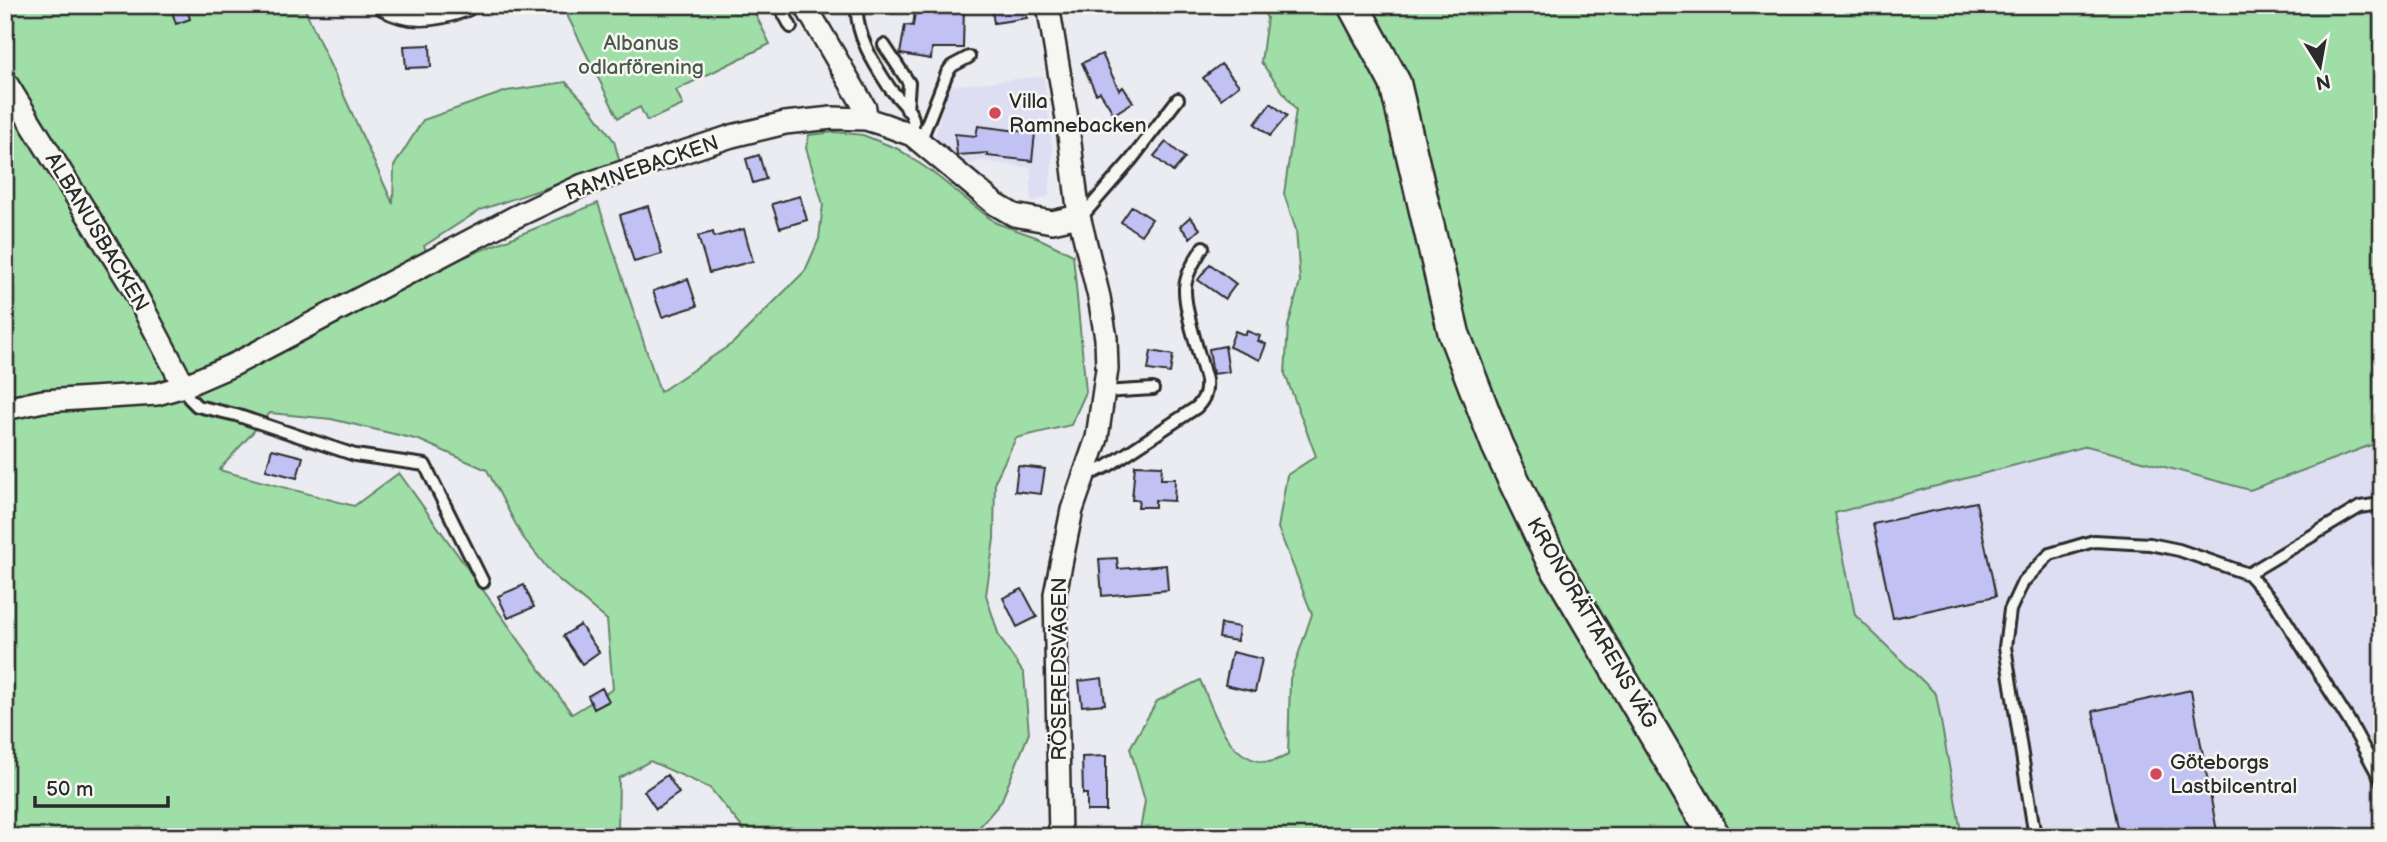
<svg xmlns="http://www.w3.org/2000/svg" width="2387" height="842" font-family="'Balsamiq Sans',sans-serif">
<rect width="100%" height="100%" fill="#ebebf2"/>
<filter id="ink" filterUnits="userSpaceOnUse"><feTurbulence type="fractalNoise" baseFrequency=".0143" numOctaves="2"/><feDisplacementMap in="SourceGraphic" scale="14" xChannelSelector="R" yChannelSelector="G"/><feConvolveMatrix kernelMatrix="1 2 1 2 8 2 1 2 1" color-interpolation-filters="sRGB"/></filter>
<g filter="url(#ink)">
<!-- built -->
<path fill="#dedef3" d="M1044 76 1053 152 1049 196 1031 202V168L982 161 961 166 934 140 949 86Z
M2382 441V837H1962L1936 695 1855 615 1834 512 2087 446 2250 490Z"/>
<!-- green -->
<path fill="#9fdea7" stroke="#658469" stroke-width="2" fill-rule="evenodd" d="M5 5H303L393 204 394 166 423 120 507 91 566 82 592 110 614 141 620 163 480 210 424 246 435 269 598 203 660 392 733 343 805 271 819 239 823 204 806 148 809 135 835 132 863 135 898 149 932 172 996 223 1036 237 1073 255 1086 392 1071 425 1016 438 995 481 994 539 986 595 999 636 1024 674 1029 733 1001 802 971 837H748L741 826 710 788 650 761 619 778 618 830 622 837H5ZM270 413 331 419 419 440 487 470 522 536 552 574 607 620 613 689 572 714 399 473 354 506 219 470Z
M581 5H751L770 44 676 90 683 105 647 121 640 107 618 118 566 13Z
M1260 5H2382V441L2250 490 2087 446 1835 513 1855 615 1936 694 1962 837H1139L1145 801 1130 748 1157 701 1200 680C1214 710 1226 761 1267 762 1273 762 1282 758 1288 755L1290 679 1312 614 1278 528 1287 475 1316 456 1285 374 1288 326 1300 282 1296 230 1284 194 1296 110 1261 62 1267 18Z"/>
<!-- building -->
<path fill="#c1c1f4" stroke="#2b2b2b" stroke-width="2" d="M170 5H186L190 19 176 24Z
M916 5H964L963 48H932L931 59 900 54 905 25 913 26Z
M991 5H1024L1027 18 994 23Z
M430 45 431 67 406 68 404 46Z
M1102 54 1119 90 1123 87 1133 102 1114 114 1100 92 1096 94 1082 63Z
M1221 64 1239 85 1221 99 1203 78Z
M1271 103 1287 116 1270 136 1255 124Z
M978 126 1035 133 1032 161 987 156 988 153 957 155 955 134 976 136Z
M1166 142 1185 158 1173 172 1154 156Z
M759 155 766 179 753 183 746 159Z
M800 196 807 220 780 228 772 204Z
M648 206 662 254 634 262 620 215Z
M1132 206 1152 219 1141 235 1121 222Z
M1190 217 1200 229 1190 238 1180 226Z
M744 229 753 261 709 273 698 236 713 232 714 237Z
M1210 264 1236 284 1225 299 1198 280Z
M688 279 697 306 662 317 653 291Z
M1235 331 1245 335 1247 331 1260 336 1258 341 1266 344 1260 360 1229 347Z
M1225 346 1229 372 1213 374 1209 349Z
M1151 351 1173 355 1170 373 1148 370Z
M272 449 303 457 297 478 266 470Z
M1135 465 1162 466 1161 479H1175L1174 501 1155 500V507H1138L1139 500H1132Z
M1018 466 1045 469 1041 494 1015 491Z
M1976 502 1996 596 1893 618 1873 524Z
M1117 558 1118 569 1166 565 1168 590 1102 596 1099 559Z
M524 585 534 607 508 618 498 596Z
M1022 589 1037 617 1017 627 1003 598Z
M1221 624 1239 627 1237 641 1219 638Z
M580 625 599 652 582 664 563 636Z
M1232 652 1262 659 1255 692 1225 685Z
M1102 678 1105 704 1082 706 1079 681Z
M602 688 609 701 594 709 588 696Z
M2191 690 2218 837H2119L2093 711Z
M1106 756V811H1087V794H1083L1082 757Z
M667 775 679 793 656 809 644 791Z"/>
<g fill="none" stroke-linecap="round" stroke-linejoin="round">
<!-- lane casing -->
<g stroke="#2b2b2b" stroke-width="16">
<path id="lane" d="M779 5 791 27
M857 5C855 34 874 64 889 87 896 97 910 107 913 119 914 124 912 130 912 135
M884 45 909 83 907 110
M920 142 947 73 952 66 969 57
M1079 216 1084 214 1131 160 1178 99
M184 386 189 398 197 406 236 415 355 455 425 465 483 582
M1103 392 1153 389
M1084 472H1095L1108 466 1197 407C1205 398 1207 392 1206 380 1200 356 1184 310 1185 288 1186 273 1196 259 1203 247
M2248 574 2360 507 2374 505 2382 508
M2035 837 2005 647 2010 610 2023 582 2050 554 2094 541 2150 544 2179 550 2248 574 2276 605 2349 721 2382 782"/>
</g>
<!-- street casing -->
<g stroke="#2b2b2b" stroke-width="26">
<path id="street" d="M385 5C410 20 440 15 466 5
M805 5 865 108 866 119
M5 81 132 287 184 386
M5 409 43 401 157 394 184 386 235 364 515 217 583 185 732 136 785 123 832 118 866 119 885 125 912 135 995 204 1014 215 1052 222 1079 216 1067 119 1048 5
M1060 837 1055 594 1072 510 1097 438 1107 369 1106 338 1099 297 1079 216"/>
</g>
<!-- secondary casing -->
<g stroke="#2b2b2b" stroke-width="35">
<path id="secondary" d="M1353 5 1395 83 1454 334 1497 445 1551 559 1715 837"/>
</g>
<!-- lane -->
<use href="#lane" stroke="#f6f6f2" stroke-width="10"/>
<!-- street -->
<use href="#street" stroke="#f6f6f2" stroke-width="21"/>
<!-- secondary -->
<use href="#secondary" stroke="#f6f6f2" stroke-width="30"/>
</g>
</g>
<!-- markers -->
<g fill="#d1495b" stroke="#f6f6f2" stroke-width="2.5">
<circle cx="995" cy="113" r="7"/>
<circle cx="2156" cy="774" r="7"/>
</g>
<g text-anchor="middle" dominant-baseline="central" stroke-width="5" stroke-linejoin="round" paint-order="stroke">
<!-- park labels -->
<g font-size="21" fill="#48584a" stroke="#f6f6f2">
<text x="641" y="43">Albanus<tspan x="641" dy="24">odlarförening</tspan></text>
</g>
<!-- poi labels -->
<g font-size="21" fill="#2b2b2b" stroke="#f6f6f2" text-anchor="start">
<text x="1009" y="101">Villa<tspan x="1009" dy="24">Ramnebacken</tspan></text>
<text x="2170" y="762">Göteborgs<tspan x="2170" dy="24">Lastbilcentral</tspan></text>
</g>
<!-- street labels -->
<g font-size="21" fill="#2b2b2b" stroke="#f6f6f2">
<text transform="translate(642 168) rotate(-19)">RAMNEBACKEN</text>
<text transform="translate(97 232) rotate(59)">ALBANUSBACKEN</text>
<text transform="translate(1592 623) rotate(60)">KRONORÄTTARENS VÄG</text>
<text transform="translate(1059 669) rotate(-90)">RÖSEREDSVÄGEN</text>
</g>
</g>
<!-- margin -->
<rect width="2387" height="842" fill="none" stroke="#f6f6f2" stroke-width="28"/>
<rect x="14" y="14" width="2359" height="814" fill="none" stroke="#2b2b2b" stroke-width="2.5" filter="url(#ink)"/>
<!-- north arrow -->
<g transform="translate(2320 66) rotate(169)" stroke="#f6f6f2" stroke-width="5" paint-order="stroke">
<path d="M0-5L12 26L0 18L-12 26Z" fill="#2b2b2b"/>
<text y="-10" font-size="19" font-weight="bold" text-anchor="middle" fill="#2b2b2b">N</text>
</g>
<!-- scale -->
<path d="M35 796v10h133v-10" fill="none" stroke="#2b2b2b" stroke-width="3.5"/>
<text x="46" y="796" font-size="21" fill="#2b2b2b" stroke="#f6f6f2" stroke-width="5" paint-order="stroke">50 m</text>
</svg>
